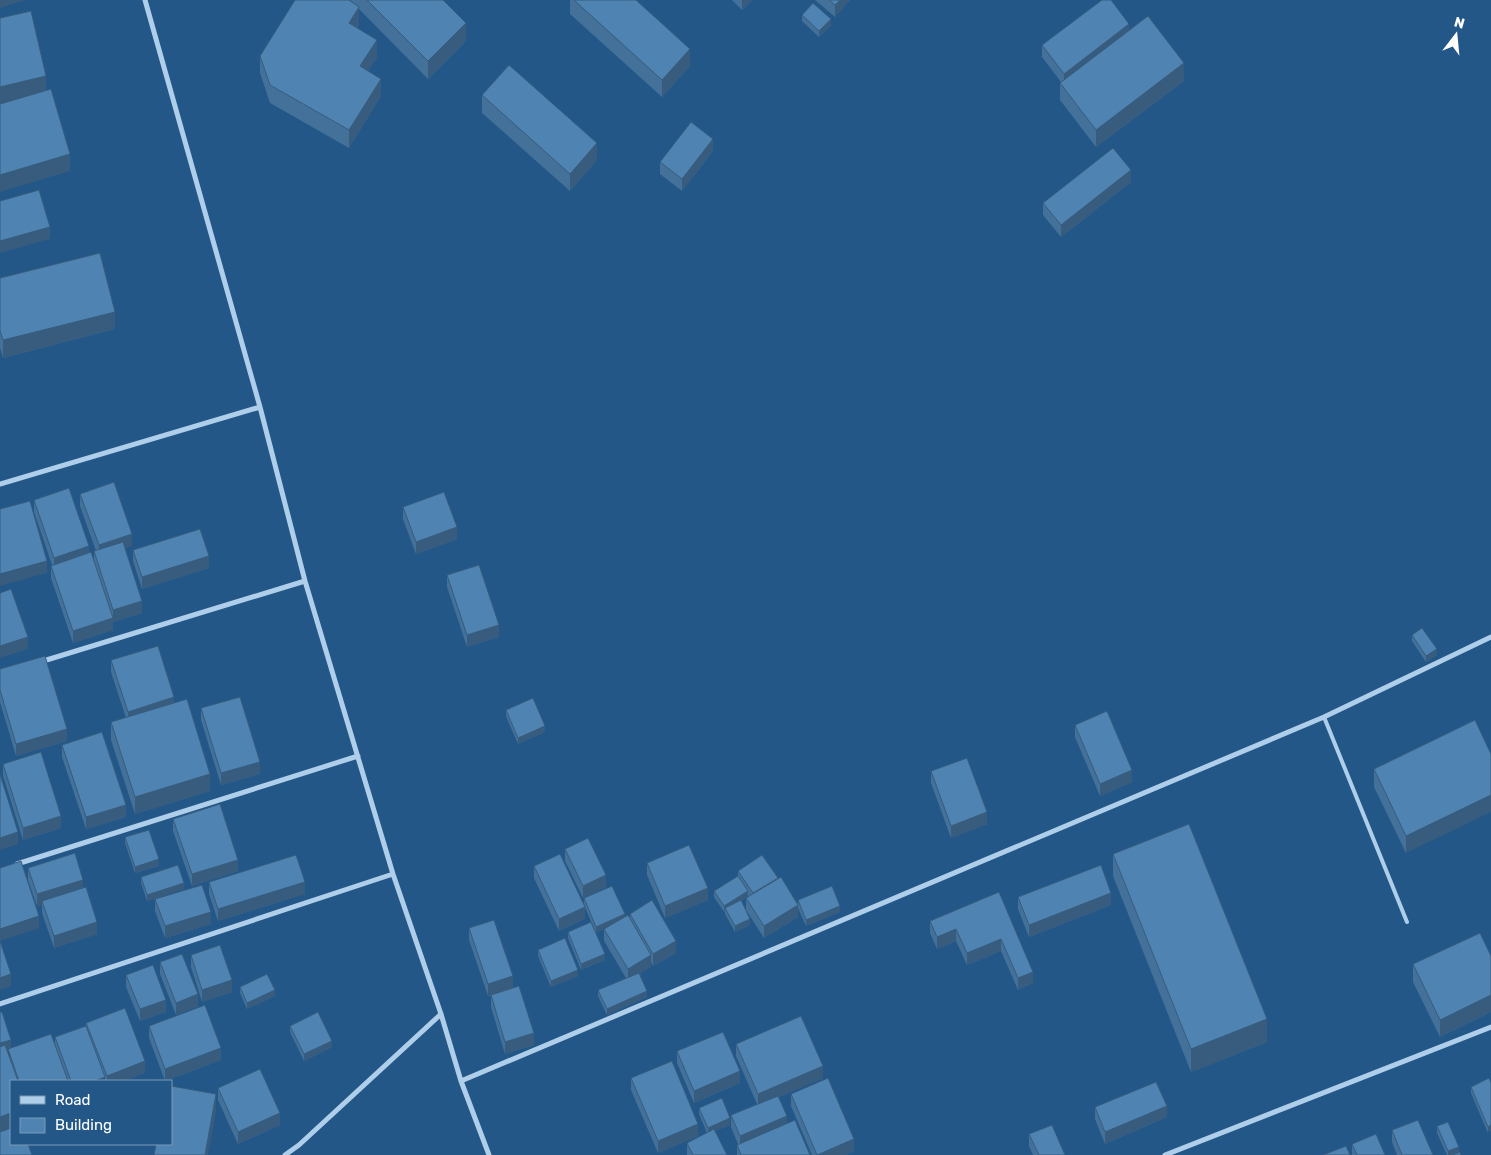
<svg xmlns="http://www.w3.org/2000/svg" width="1491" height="1155" font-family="Rubik,sans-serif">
<rect width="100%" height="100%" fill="#225788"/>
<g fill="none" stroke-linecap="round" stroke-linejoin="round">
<!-- lane -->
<path stroke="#aeceea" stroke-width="4" d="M1324 717 1407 922"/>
<!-- street -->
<path stroke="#aeceea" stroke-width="5" d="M145 0 260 407 305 581 393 874 441 1014 461 1081 489 1155
M0 484 260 407
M40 662 305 581
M17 864 358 756
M0 1004 393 874
M461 1081 1324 717 1491 637
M285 1155 299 1145 441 1014
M1165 1155 1491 1027"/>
</g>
<!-- wall -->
<path fill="#447199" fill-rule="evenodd" d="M350 0H443L466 41 428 79 359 9V24L357 28 377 57 368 71 381 96 349 148 270 103 260 73V56L353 3Z
M570 0H636L690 66 662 97 570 14Z
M732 0H752L742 10Z
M815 0H850L835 17Z
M802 15 831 25 819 37 802 21Z
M1129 30 1184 81 1096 147 1060 100V83L1061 82 1042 57V45Z
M482 95 597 160 570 191 482 113Z
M713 151 682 191 660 174V162Z
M1131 182 1061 237 1043 215V203Z
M0 278 115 329 3 358 0 348Z
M80 494 132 546 125 548 142 613 113 622V621V630L73 643 51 578V566L52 565 34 512V500L89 553 94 563V551H96L80 506Z
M403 507 457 539 416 554 403 519Z
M133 550 209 568 142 589 133 561Z
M447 575 499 637 467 647 447 587Z
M1412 635 1437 655 1426 662 1412 641Z
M111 660 174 703 210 791 135 814 111 740V722L126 718 111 672Z
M0 669 67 741 16 756 0 702Z
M201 708 260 774 221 785 201 720Z
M506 710 545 732 518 744 506 716Z
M1475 720 1406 853 1374 787V769Z
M1075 725 1132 782 1100 796 1075 737Z
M62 745 126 817 86 829 62 757Z
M3 764 61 828 23 840 3 776Z
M931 771 987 824 951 838 931 783Z
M173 819 238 871 192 886 173 831Z
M125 837 159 866 135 873 125 843Z
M565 849 606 887 583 898 565 861Z
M1113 854 1267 1042 1191 1072 1113 876Z
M647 863 708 900 665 918 647 875Z
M534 866 584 903V898L625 917H630V914L676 953 653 966 651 962V967L640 973 647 997 607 1015 598 996V990L626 978 604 941V929L596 933 585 907V919L559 931 534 878Z
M28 868 83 888 97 934 54 948 42 913V905L37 906 28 880Z
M738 871 778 878 798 904V900L840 912 806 926 798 908V917L764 938 746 910 750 925 735 932 725 914V911L724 912 714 897V891L738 876ZM746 898V910L741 901Z
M141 877 184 889 147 901 141 883Z
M209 882 305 894 218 921 209 894Z
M999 892 1033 983 1018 990 1001 951 967 965 956 941 937 949 930 933V921Z
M1018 897 1111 905 1029 937 1018 909Z
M155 899 211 924 165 938 155 911Z
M469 928 513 988 534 1045 505 1054 491 1007V996H488L469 940Z
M568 932 605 960 581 970 568 938Z
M538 950 578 976 551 987 538 956Z
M191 955 232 992 202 1002 191 967Z
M1491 956V1012L1440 1037 1413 982V964Z
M160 962 198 1006 176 1015 160 974Z
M126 975 166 1012 140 1021 126 987Z
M240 987 275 996 247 1009 240 993Z
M86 1023 145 1073 124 1081H11V1144L0 1155 11 1048 55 1045V1037L86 1026Z
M149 1026 221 1060 165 1081 149 1038Z
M290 1026 332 1047 304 1061 290 1032Z
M736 1044 823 1078 779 1097 787 1124 810 1155H737V1145L738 1144 731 1127V1115L757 1104 736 1056Z
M677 1051 740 1083 694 1103 677 1063Z
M631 1078 698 1136 658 1153 631 1090Z
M1489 1078 1488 1133 1471 1093V1087Z
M218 1088 280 1125 238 1144 218 1100Z
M791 1094 854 1151 846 1155H812L791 1106Z
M1095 1107 1167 1117 1105 1144 1095 1119Z
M699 1108 730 1125 715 1131 727 1155H687V1143L707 1133 699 1114Z
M1437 1126 1459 1152 1461 1155H1447L1437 1133Z
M1392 1130 1433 1155H1397L1392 1142Z
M1029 1134 1065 1155H1033L1029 1146Z
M1352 1144 1385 1155H1352Z"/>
<!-- shaded-wall -->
<path fill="#375c7d" d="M0 0H25L0 8Z
M742 0H752L742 10Z
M840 0H850L835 17V5Z
M359 7V24L349 40V23Z
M831 19V25L819 37V31Z
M466 23V41L428 79V61Z
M1129 24V36L1064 86V74Z
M377 40V57L360 84V66Z
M690 49V66L662 97V80Z
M1184 63V81L1096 147V130Z
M46 76V94L0 104V87Z
M381 79V96L349 148V130Z
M713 139V151L682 191V179Z
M597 143V160L570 191V174Z
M70 154V171L0 192V175Z
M1131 170V182L1061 237V225Z
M50 227V239L0 253V241Z
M115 312V329L3 358V340Z
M457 527V539L416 554V542Z
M132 534V546L99 557V545Z
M89 546V558L54 570V558Z
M209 556V568L142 589V577Z
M47 561V573L0 586V574Z
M142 601V613L113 622V610Z
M113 618V630L73 643V631Z
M499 625V637L467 647V635Z
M28 637V649L0 658V646Z
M1437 649V655L1426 662V656Z
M174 697V709L128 724V712Z
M545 726V732L518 744V738Z
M67 729V741L16 756V744Z
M260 762V774L221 785V773Z
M1132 770V782L1100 796V784Z
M210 774V791L135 814V797Z
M1491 795V812L1406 853V836Z
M126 805V817L86 829V817Z
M987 812V824L951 838V826Z
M61 816V828L23 840V828Z
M18 832V844L0 850V838Z
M159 859V866L135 873V867Z
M238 860V871L192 886V874Z
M606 875V887L583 898V886Z
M83 880V892L42 901V905L37 906V894Z
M305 882V894L218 921V909Z
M184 883V889L147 901V895Z
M708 888V900L665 918V906Z
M748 891V897L726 910 725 908V911L724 912V906Z
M1111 893V905L1029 937V925Z
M798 905V917L764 938V926Z
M840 906V912L806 926V920Z
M585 907V919L559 931V919Z
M211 912V924L165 938V926Z
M625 914V920L596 933V927Z
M39 916V928L0 941V929Z
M750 919V925L735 932V926Z
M97 922V934L54 948V936Z
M956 929V941L937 949V937Z
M1001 939V951L967 965V953Z
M676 941V953L653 966V954Z
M605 954V960L581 970V964Z
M651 955V967L628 981V969Z
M578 970V976L551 987V981Z
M1033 972V983L1018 990V978Z
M11 974V986L0 990V978Z
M513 976V988L488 996V984Z
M232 980V992L202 1002V990Z
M275 990V996L247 1009V1003Z
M647 991V997L607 1015V1009Z
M198 994V1006L176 1015V1003Z
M1491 995V1012L1440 1037V1020Z
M166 1000V1012L140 1021V1009Z
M1267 1019V1042L1191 1072V1049Z
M534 1033V1045L505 1054V1042Z
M11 1040V1052L0 1055V1043Z
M332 1041V1047L304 1061V1054Z
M221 1048V1060L165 1081V1069Z
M145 1061V1073L124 1081H107V1076Z
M823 1066V1078L758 1106V1094Z
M740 1071V1083L694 1103V1091Z
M105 1077V1081H95Z
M216 1094V1112L208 1155H205Z
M1167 1106V1117L1105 1144V1132Z
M11 1113V1131L0 1135V1117Z
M280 1113V1125L238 1144V1132Z
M787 1116V1128L740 1148V1136Z
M730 1118V1125L708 1134V1128Z
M698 1124V1136L658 1153V1141Z
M1491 1125V1131L1488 1133V1127Z
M854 1139V1151L846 1155H818Z
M1459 1147V1153L1454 1155H1448V1151Z"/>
<!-- building -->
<path fill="#4f83b2" stroke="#375c7d" d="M295 0H349L359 7 349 23 377 40 360 66 381 79 349 130 270 85 260 56Z
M367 0H443L466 23 428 61Z
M574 0H636L690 49 662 80Z
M829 0H840L835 5Z
M1102 0H1111L1129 24 1064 74 1042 45Z
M813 3 831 19 819 31 802 15Z
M31 11 46 76 0 87V18Z
M1148 16 1184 63 1096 130 1060 83Z
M509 65 597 143 570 174 482 95Z
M51 89 70 154 0 175V104Z
M691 122 713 139 682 179 660 162Z
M1113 148 1131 170 1061 225 1043 203Z
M39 190 50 227 0 241V201Z
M100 253 115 312 3 340 0 331V278Z
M114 482 132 534 99 545 80 494Z
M69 488 89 546 54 558 34 500Z
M444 492 457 527 416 542 403 507Z
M30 501 47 561 0 574V509Z
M200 529 209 556 142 577 133 550Z
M123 542 142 601 113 610 94 551Z
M91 552 113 618 73 631 51 566Z
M479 565 499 625 467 635 447 575Z
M11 589 28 637 0 646V593Z
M1422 628 1437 649 1426 656 1412 635Z
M158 646 174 697 128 712 111 660Z
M45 656 67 729 16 744 0 690V669Z
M240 697 260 762 221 773 201 708Z
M533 698 545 726 518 738 506 710Z
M187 699 210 774 135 797 111 722Z
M1107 711 1132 770 1100 784 1075 725Z
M1475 720 1491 754V795L1406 836 1374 769Z
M102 732 126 805 86 817 62 745Z
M41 752 61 816 23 828 3 764Z
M967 758 987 812 951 826 931 771Z
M0 774 18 832 0 838Z
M220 804 238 860 192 874 173 819Z
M1189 824 1267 1019 1191 1049 1113 854Z
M149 830 159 859 135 867 125 837Z
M588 838 606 875 583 886 565 849Z
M689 845 708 888 665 906 647 863Z
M75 853 83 880 37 894 28 868Z
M560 854 585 907 559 919 534 866Z
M296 855 305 882 218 909 209 882Z
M762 855 778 878 753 893 738 871Z
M21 861 39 916 0 929V868Z
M178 865 184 883 147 895 141 877Z
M1101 865 1111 893 1029 925 1018 897Z
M738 876 748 891 724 906 714 891Z
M781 877 798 905 764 926 746 898Z
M202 885 211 912 165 926 155 899Z
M612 886 625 914 596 927 584 898Z
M832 886 840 906 806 920 798 900Z
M86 887 97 922 54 936 42 901Z
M999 892 1033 972 1018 978 1001 939 967 953 956 929 937 937 930 921Z
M652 900 676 941 653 954 630 914Z
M741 900 750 919 735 926 725 908Z
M628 915 651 955 628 969 604 929Z
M494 920 513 976 488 984 469 928Z
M591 922 605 954 581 964 568 932Z
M1480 933 1491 956V995L1440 1020 1413 964Z
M565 938 578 970 551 981 538 950Z
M0 941 11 974 0 978Z
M220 945 232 980 202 990 191 955Z
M182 954 198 994 176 1003 160 962Z
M153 965 166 1000 140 1009 126 975Z
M639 973 647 991 607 1009 598 990Z
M267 974 275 990 247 1003 240 987Z
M519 986 534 1033 505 1042 491 995Z
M205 1005 221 1048 165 1069 149 1026Z
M125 1008 145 1061 107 1076 86 1023Z
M0 1012H2L11 1040 0 1043Z
M318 1012 332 1041 304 1054 290 1026Z
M801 1016 823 1066 758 1094 736 1044Z
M86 1026 105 1077 95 1081H71L55 1037Z
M723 1032 740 1071 694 1091 677 1051Z
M51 1034 68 1081H19L8 1049Z
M5 1045 18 1081H11V1113L0 1117V1047Z
M672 1061 698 1124 658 1141 631 1078Z
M260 1069 280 1113 238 1132 218 1088Z
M828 1078 854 1139 817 1155 791 1094Z
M1489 1078 1491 1083V1125L1488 1127 1471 1087Z
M1156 1082 1167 1106 1105 1132 1095 1107Z
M171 1086 216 1094 205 1155H154L156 1144H171Z
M778 1096 787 1116 740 1136 731 1115Z
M722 1098 730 1118 708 1128 699 1108Z
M795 1120 810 1155H741L737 1145Z
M1418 1120 1433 1155H1402L1392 1130Z
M1448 1122 1459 1147 1448 1151 1437 1126Z
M1052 1125 1065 1155H1039L1029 1134Z
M11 1128V1144H28L32 1155H0V1132Z
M714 1129 727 1155H693L687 1143Z
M1376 1134 1385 1155H1357L1352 1144Z
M1346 1146 1350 1155H1323Z
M1460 1152 1461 1155H1452Z"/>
<!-- legend -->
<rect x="10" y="1080" width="162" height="65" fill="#225788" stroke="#7a9ab8"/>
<rect x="20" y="1096" width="25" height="8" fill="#aeceea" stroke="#7a9ab8"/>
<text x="55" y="1105" font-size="15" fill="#ffffff">Road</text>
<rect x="20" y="1118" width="25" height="15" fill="#4f83b2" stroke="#7a9ab8"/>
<text x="55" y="1130" font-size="15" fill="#ffffff">Building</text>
<!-- north arrow -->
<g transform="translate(1456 35) rotate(16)" stroke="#225788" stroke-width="4" paint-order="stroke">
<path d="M0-4L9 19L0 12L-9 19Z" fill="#ffffff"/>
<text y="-8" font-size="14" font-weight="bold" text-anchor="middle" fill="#ffffff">N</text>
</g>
</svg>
